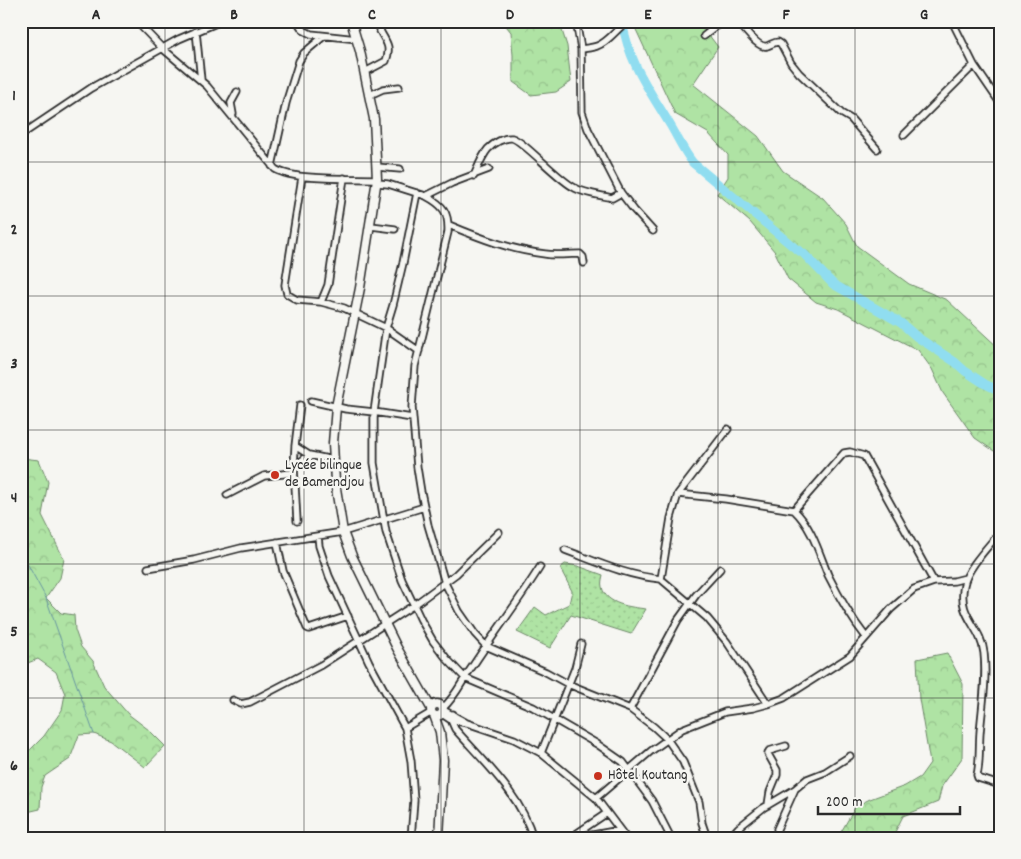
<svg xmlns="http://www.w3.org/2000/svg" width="1021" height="859" font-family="Dekko,sans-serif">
<defs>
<pattern id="grass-dots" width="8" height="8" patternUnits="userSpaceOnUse" patternTransform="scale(1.25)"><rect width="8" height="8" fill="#afe3a4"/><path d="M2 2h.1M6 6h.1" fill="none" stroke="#97c38d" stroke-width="1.8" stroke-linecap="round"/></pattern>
<pattern id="forest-crowns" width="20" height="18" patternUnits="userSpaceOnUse" patternTransform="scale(1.25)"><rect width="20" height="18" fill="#afe3a4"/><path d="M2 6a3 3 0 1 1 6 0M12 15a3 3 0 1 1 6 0" fill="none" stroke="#97c38d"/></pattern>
</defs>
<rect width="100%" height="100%" fill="#f6f6f2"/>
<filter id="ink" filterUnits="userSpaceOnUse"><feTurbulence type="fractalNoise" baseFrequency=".02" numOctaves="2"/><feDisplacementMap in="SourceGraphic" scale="10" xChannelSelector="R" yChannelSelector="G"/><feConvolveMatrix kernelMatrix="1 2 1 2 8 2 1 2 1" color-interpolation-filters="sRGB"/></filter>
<g filter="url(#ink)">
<!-- grass -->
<path fill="url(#grass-dots)" stroke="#6d8768" d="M565 564 578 566 603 575C602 579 601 583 602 587 606 605 631 607 646 609L631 634 571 615 550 648 517 632 535 607 546 615 569 604 572 591 560 568Z"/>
<!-- forest -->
<path fill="url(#forest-crowns)" stroke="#6d8768" d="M502 21H559L567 46 571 82 556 92 531 95 513 82V55L511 32Z
M632 21H693L705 30 718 47 693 84 758 136 783 171 823 198 846 224 857 246 909 284 947 300 1000 349V455L975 438 943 393 932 369 918 350 838 309 816 302 788 279 775 252 750 222 717 194 728 177V155L708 133 675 114Z
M21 455 22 458 39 460 48 482 42 515 64 559 60 578 46 598 61 613 74 615 75 630 81 647 93 661 104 686 128 714 149 730 165 746 145 767 111 741 94 734 79 735 70 759 45 776 41 787 40 809 27 812 21 816V759L44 736 62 710 65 694 56 672 38 659 25 664 21 662V629L25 624 21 612Z
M947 653 963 684 962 758 942 786 938 802 903 816 892 838H832L841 832 856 806 870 799 905 786 920 777 930 763 919 699 917 659Z"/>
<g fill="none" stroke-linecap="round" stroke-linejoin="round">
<!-- stream -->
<path stroke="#6896a1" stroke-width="1" d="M21 552 46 598 94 734"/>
<!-- river -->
<path stroke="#90ddf0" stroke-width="9" d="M622 21C629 63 648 88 669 123 677 136 683 150 693 163L795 248 804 254 833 284 901 323 917 337 955 362 965 371 985 384 1000 391"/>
<!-- street casing -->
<g stroke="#2b2b2b" stroke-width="9">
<path id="street" d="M136 21 162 48 207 86 275 169C294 181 353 178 377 179
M297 21 303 30 311 34 357 39
M576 21 581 49 582 112 588 129 621 193 634 210 653 231
M702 21 711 29
M737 21C744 28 758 49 767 46 771 45 774 42 778 42L781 44 791 63 799 73 841 113 851 119 877 149
M952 21 974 65 1000 103
M196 31 201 80
M704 36 723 21
M581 49C586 48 592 48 597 46 609 42 617 28 628 21
M365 72 386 61C391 47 387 43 380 31L383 21
M370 95 383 89 399 87
M233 114 231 103 237 92
M21 135 91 88 179 39 221 21
M904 135 974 65
M272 166 286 103 299 61 304 53 324 36
M377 167 400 169
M474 176C478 167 482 156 488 149 494 143 504 137 512 138 524 141 558 180 575 188 586 194 600 195 612 198L621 193
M302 177 285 285 287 294 297 300 321 302 344 308 386 328 419 351
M377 183 388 184 426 196 452 183 489 169
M426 196C443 205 449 212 448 232L415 366 412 407 417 467 421 492 428 525 445 583 459 611 475 634 486 646 546 672 568 684 630 709 654 727 667 739 683 762 699 802 702 823 707 838
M449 225C480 238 511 250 545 254 556 256 568 254 580 254L583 257 584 263
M371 226 395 229
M321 302 328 285 344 178
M311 401 346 409 374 412V463L386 532 402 580 421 620 433 641 447 659 465 678 533 707 597 744 623 762 652 801 671 838
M300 405 295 446 309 455 333 460
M412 418 374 412 386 328 393 305 403 263 417 193
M728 429 678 494 671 518 661 579 707 618 727 642 768 704
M294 467 295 446
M678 494 726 499 794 510C812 527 819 553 828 575 839 597 851 618 866 637
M227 495 264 476 293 473
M794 510 844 453 850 452 864 456 934 582
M297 521 294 467 309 455
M1000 532C989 546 967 568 964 585 957 617 981 625 984 653 987 680 982 707 980 733 979 746 980 764 977 775L978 778 1000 785
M318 536 319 546 329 576 369 662 405 728 411 761 414 800 411 838
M277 542 283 571 307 628 309 629 348 616
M565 550C597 562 627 576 661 579
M148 568 194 560 241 548 343 532 424 507
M233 700 241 704 250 702 321 665 414 605 456 574 499 532
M443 708C456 696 462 681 472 667 494 633 519 601 540 567
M630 709 678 620 696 595 720 569
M443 710 465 722
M442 714 451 720 467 723 514 739 541 753 596 798 626 838
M453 714 451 720 455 729C484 762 521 795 533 838
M405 728 432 712
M541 753 575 668 581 644
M596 798 651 751 682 729 725 712 753 708 768 704 784 698 850 656 891 609 914 589 934 582 954 581 966 578
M768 805 770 792 777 775V770L768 754 769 751 786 746
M997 825H1000
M777 829 795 789
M570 838 607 813
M576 838 620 830
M729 838 738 828 763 808 795 789 807 779 825 772 850 756"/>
</g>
<!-- secondary casing -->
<g stroke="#2b2b2b" stroke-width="11">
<path id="secondary" d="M351 21 360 51 374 119 377 179 360 288 336 407 333 443 335 482 343 532 352 556 397 648 431 708
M431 710a6 6 0 1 1 12 0a6 6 0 1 1-12 0Z
M434 715 440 732 443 760 439 838"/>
</g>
<!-- street -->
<use href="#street" stroke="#f6f6f2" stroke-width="5.5"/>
<!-- secondary -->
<use href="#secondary" stroke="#f6f6f2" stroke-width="8"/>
</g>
</g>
<!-- grid -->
<path fill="none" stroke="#2b2b2b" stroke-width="1" stroke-opacity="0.55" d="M165 21V838M304 21V838M441 21V838M580 21V838M718 21V838M855 21V838M21 162H1000M21 296H1000M21 430H1000M21 564H1000M21 698H1000"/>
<!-- markers -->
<g fill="#c8321e" stroke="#f6f6f2" stroke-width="2">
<circle cx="275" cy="475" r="5"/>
<circle cx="598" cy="776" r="5"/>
</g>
<g text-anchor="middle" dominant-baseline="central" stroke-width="5" stroke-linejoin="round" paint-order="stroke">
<!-- poi labels -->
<g font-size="15" fill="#2b2b2b" stroke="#f6f6f2" text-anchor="start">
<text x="285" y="466">Lycée bilingue<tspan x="285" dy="17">de Bamendjou</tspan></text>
<text x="608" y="776">Hôtel Koutang</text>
</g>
</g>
<!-- margin -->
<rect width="1021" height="859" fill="none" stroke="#f6f6f2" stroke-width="55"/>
<!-- scale -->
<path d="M818 806v8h142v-8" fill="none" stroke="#2b2b2b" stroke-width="2.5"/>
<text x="826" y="806" font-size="15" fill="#2b2b2b" stroke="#f6f6f2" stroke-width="4" paint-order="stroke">200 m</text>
<rect x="28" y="28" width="966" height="804" fill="none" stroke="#2b2b2b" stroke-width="2"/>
<g font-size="16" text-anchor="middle" font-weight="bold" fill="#2b2b2b">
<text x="96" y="19">A</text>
<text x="234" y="19">B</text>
<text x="372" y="19">C</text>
<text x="510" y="19">D</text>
<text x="648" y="19">E</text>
<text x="786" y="19">F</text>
<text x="924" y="19">G</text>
<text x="14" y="100">1</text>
<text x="14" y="234">2</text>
<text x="14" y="368">3</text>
<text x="14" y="502">4</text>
<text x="14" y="636">5</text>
<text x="14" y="770">6</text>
</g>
</svg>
